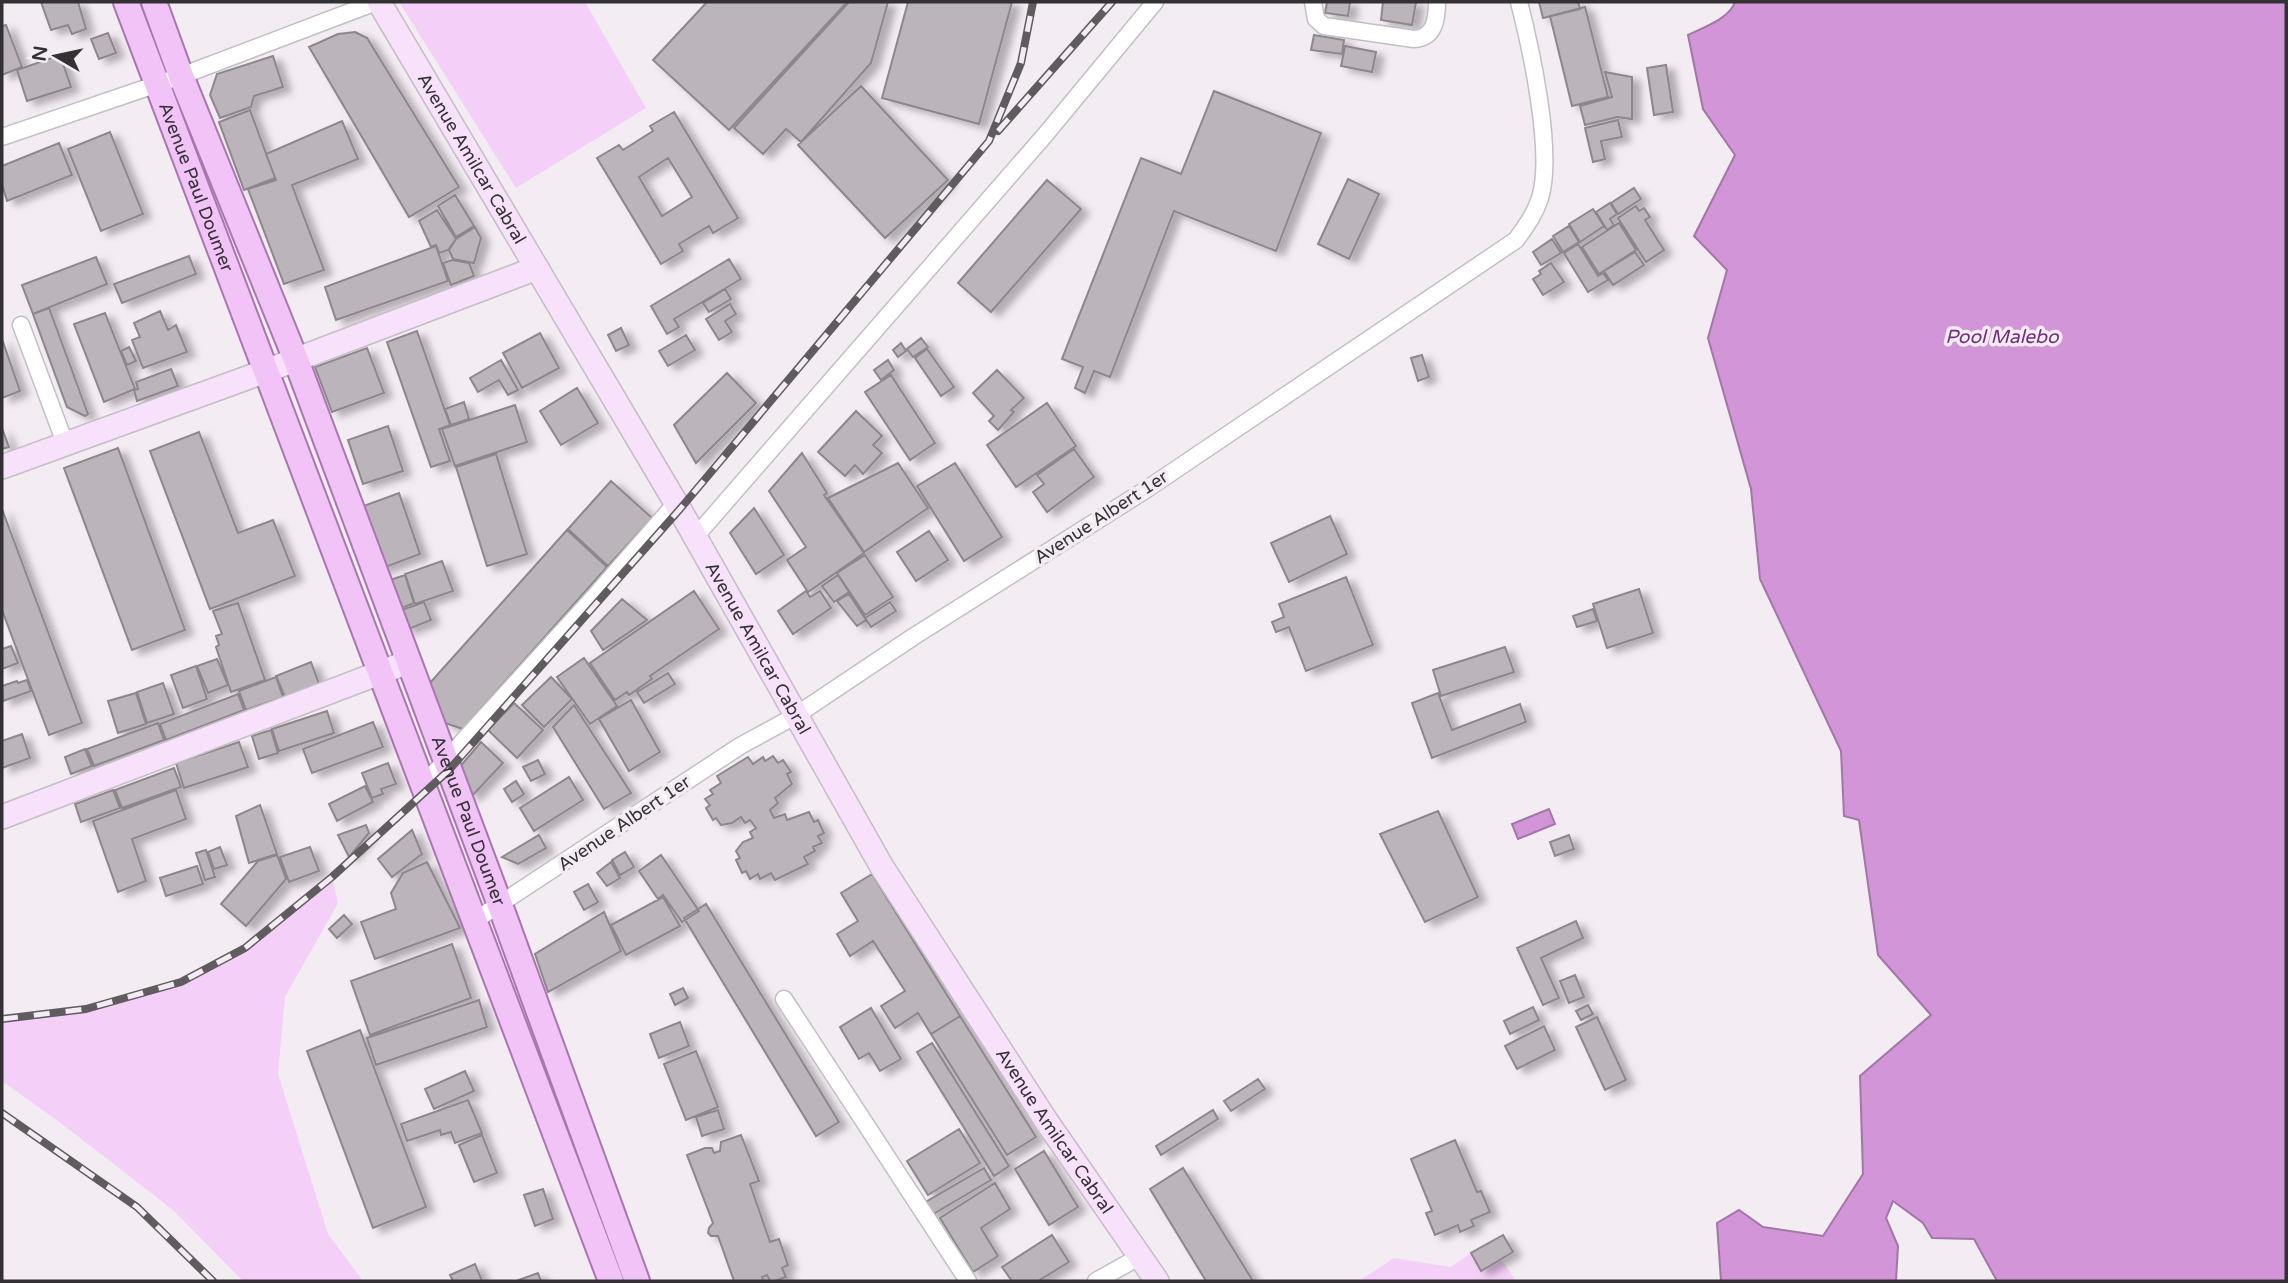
<svg xmlns="http://www.w3.org/2000/svg" width="2288" height="1283" font-family="'Varela Round',sans-serif">
<defs>
<filter id="shadow"><feDropShadow dx="8" dy="4.5" stdDeviation="3.5" flood-color="#0004"/></filter>
</defs>
<rect width="100%" height="100%" fill="#f3ecf3"/>
<!-- green -->
<path fill="#f4d0f8" d="M399 2H585L646 108 516 188Z
M332 877 338 903 285 997 278 1074 328 1234 363 1281H243L173 1210 62 1124 2 1081V1018L86 1009 181 982 245 948Z
M1471 1253 1481 1271 1501 1259 1516 1281H1359L1394 1258 1451 1267Z"/>
<!-- water -->
<path fill="#d195d8" stroke="#a277a7" stroke-width="2" d="M1735 2H2286V1281H1997L1974 1239 1932 1238 1923 1223 1893 1201 1886 1218 1898 1246 1896 1281H1721L1717 1223 1739 1210 1763 1227 1823 1236 1863 1174 1860 1076 1931 1015 1878 955 1859 820 1844 816 1841 751 1760 579 1751 489 1708 338 1727 270 1694 236 1735 155 1703 109 1688 35C1704 27 1729 19 1735 2Z
M1549 809 1555 824 1518 839 1512 824Z"/>
<!-- building -->
<path fill="#bbb5bb" stroke="#8d878d" stroke-width="2" fill-rule="evenodd" filter="url(#shadow)" d="M41 2H78L86 29 72 34 68 25 51 30Z
M707 2H847L729 130 653 60Z
M849 2H888L871 63 801 142 786 129 763 154 734 128Z
M908 2H1012L979 124 882 98Z
M1327 2H1350L1348 16 1325 13Z
M1383 2H1416L1412 25 1381 20Z
M1539 2H1578L1580 9 1543 18Z
M1585 7 1608 97 1572 106 1550 16Z
M6 25 22 67 2 75V26Z
M355 32 367 38 459 187 409 217 309 47 338 34Z
M108 33 116 53 99 59 91 39Z
M1314 35 1344 40 1342 54 1311 50Z
M1345 46 1376 52 1372 72 1341 66Z
M60 55 71 87 27 101 17 70Z
M273 56 283 87 254 96 251 107 220 118 210 95 217 74Z
M1666 65 1673 112 1654 115 1647 68Z
M1605 72 1632 77V119L1617 117 1585 125 1580 106 1612 97Z
M861 86 948 180 885 238 798 145Z
M1214 91 1321 133 1276 251 1174 211 1110 377 1094 371 1085 393 1075 388 1083 367 1062 359 1141 158 1181 174Z
M250 110 275 178 244 190 219 122Z
M674 112 738 218 713 233 709 226 679 244 683 251 661 264 597 158 619 145 623 150 653 131 650 126ZM668 158 692 197 662 216 639 177Z
M1618 120 1622 137 1601 141 1605 159 1593 162 1585 128Z
M342 121 358 159 292 185 324 270 284 284 248 189 276 180 266 154Z
M110 132 143 214 101 231 68 149Z
M59 143 72 175 7 201 2 184V166Z
M1348 179 1379 194 1349 259 1318 244Z
M1047 180 1081 209 991 312 958 283Z
M1634 188 1641 199 1618 214 1611 203Z
M455 195 474 226 456 237 438 206Z
M1610 203 1617 214 1610 219 1614 225 1607 230 1596 212Z
M1636 206 1639 211 1644 208 1650 217 1645 220 1664 250 1646 262 1618 218Z
M1593 209 1604 226 1580 242 1569 224Z
M437 210 456 239 448 250 439 253 436 245 431 247 419 221Z
M1619 223 1636 250 1599 274 1582 247Z
M1569 226 1579 242 1563 252 1553 236Z
M475 227 481 238 474 263 453 259 449 250 456 239Z
M1552 239 1561 253 1541 265 1533 252Z
M1578 244 1598 276 1603 273 1608 280 1588 292 1564 253Z
M436 246 448 281 336 320 325 287Z
M1635 252 1644 265 1613 285 1604 271Z
M189 256 196 274 122 303 114 284Z
M96 257 107 284 33 314 22 285Z
M729 259 741 279 674 319 679 327 667 334 651 306Z
M452 260 469 263 474 276 451 285 443 263Z
M1551 263 1564 282 1543 295 1533 279 1541 274 1539 271Z
M725 289 731 299 709 312 703 303Z
M730 304 736 314 725 321 732 332 719 340 706 319Z
M49 308 88 414 85 416 67 407 33 314Z
M160 311 168 330 176 325 187 352 143 368 132 340 140 337 134 323Z
M105 313 135 389 104 402 74 324Z
M621 328 629 345 616 351 608 335Z
M417 331 450 425 439 429 450 461 431 467 387 342Z
M540 333 559 368 522 388 503 353Z
M686 335 695 350 668 366 659 351Z
M921 338 928 347 913 357 907 349Z
M2 339 20 391 2 398Z
M901 343 906 351 898 357 893 350Z
M129 347 136 361 127 365 121 351Z
M367 348 384 393 332 412 315 367Z
M927 349 954 387 941 396 915 358Z
M1422 355 1429 377 1418 381 1411 358Z
M501 360 518 390 508 395 499 380 478 392 470 378Z
M888 360 894 370 881 380 874 370Z
M171 369 178 386 137 401 134 390 138 389 136 382Z
M997 370 1024 398 1011 410 1014 412 998 430 989 421 994 416 973 393Z
M727 373 756 403 696 463 674 425Z
M891 375 935 443 910 460 865 392Z
M577 388 598 423 561 445 540 411Z
M464 402 469 419 451 425 445 409Z
M1047 403 1076 446 1016 487 987 445Z
M515 405 527 442 455 466 442 429Z
M856 411 882 436 873 445 882 453 863 474 855 465 845 476 818 452Z
M388 426 403 471 363 484 348 440Z
M2 428 9 447 2 449Z
M199 432 238 533 273 520 295 576 210 609 150 451Z
M118 448 185 630 132 650 64 468Z
M1074 449 1094 477 1047 512 1033 492 1044 484 1037 475Z
M802 453 827 493 824 495 864 553 808 592 787 560 806 547 769 491Z
M496 454 527 554 487 566 456 467Z
M898 463 928 508 864 552 828 498Z
M955 463 1002 537 964 561 917 486Z
M611 481 652 518 608 566 568 529Z
M399 493 420 554 380 569 358 508Z
M754 508 784 555 756 574 730 533Z
M2 509 82 723 49 735 2 610Z
M1330 516 1347 554 1289 582 1271 543Z
M567 530 607 567 463 729 445 723 429 684Z
M929 531 948 560 916 581 897 552Z
M865 555 893 597 865 615 837 573Z
M442 561 453 591 415 604 405 574Z
M405 575 414 603 397 610 387 581Z
M838 575 849 592 834 602 822 586Z
M1346 577 1373 645 1306 671 1289 627 1276 632 1272 622 1284 617 1279 604Z
M1639 589 1653 633 1607 648 1593 604Z
M694 591 719 629 650 676 652 679 629 695 627 692 615 700 590 663Z
M806 591 810 597 820 591 831 608 793 634 778 611Z
M849 594 866 620 857 626 837 601Z
M622 599 647 620 603 650 591 631Z
M424 602 431 620 406 630 399 611Z
M890 602 896 611 871 627 865 618Z
M238 603 265 680 231 692 216 647 219 645 216 636 222 634 213 611Z
M1593 609 1597 621 1577 627 1573 616Z
M11 646 18 663 2 669V649Z
M1505 647 1514 672 1441 696 1433 670Z
M584 658 617 706 590 724 557 677Z
M217 659 228 685 208 693 197 666Z
M311 662 319 684 285 697 276 676Z
M196 666 207 699 183 708 171 675Z
M668 673 675 684 644 703 637 692Z
M276 677 283 697 246 710 239 691Z
M551 677 572 699 544 727 522 705Z
M27 680 31 691 3 701 2 686 17 681 18 683Z
M163 683 174 714 147 723 137 692Z
M136 693 146 724 118 733 108 701Z
M1438 693 1452 730 1520 704 1526 722 1432 758 1412 703Z
M238 694 244 710 166 740 160 724Z
M631 700 660 752 629 771 599 719Z
M514 703 543 730 517 758 488 730Z
M574 705 631 793 604 809 553 727Z
M327 711 334 733 279 751 272 729Z
M373 722 383 747 312 773 303 749Z
M158 723 164 740 94 766 87 749Z
M271 730 278 753 259 759 252 736Z
M22 734 30 758 2 768V741Z
M239 742 248 767 184 788 176 763Z
M481 742 503 763 471 797 458 769Z
M85 749 92 766 71 774 65 757Z
M773 756 778 763 783 760 791 772 787 774 792 784 775 798 778 803 770 810 774 818 785 814 787 820 809 812 814 822 818 820 824 833 818 836 822 843 813 847 815 851 804 857 808 864 775 880 771 873 760 879 758 874 750 879 746 871 742 873 736 860 740 858 736 851 743 842 753 838 750 832 756 828 750 820 745 823 741 817 732 823 721 825 716 818 713 820 706 808 710 805 705 799 713 794 710 790 721 783 717 776 748 757 753 764 763 757 765 761Z
M538 760 545 774 531 781 523 767Z
M388 763 396 784 381 789 383 794 372 798 362 773Z
M174 768 181 787 122 808 115 790Z
M569 777 583 800 534 831 520 808Z
M516 781 524 794 512 802 504 789Z
M365 786 373 802 337 821 329 804Z
M113 790 120 808 81 822 75 804Z
M176 790 186 819 132 839 146 881 118 892 93 821Z
M260 805 277 854 249 863 236 816Z
M1438 811 1478 897 1425 922 1380 834Z
M366 825 369 833 349 857 338 835Z
M412 830 422 854 392 877 378 859Z
M539 835 546 848 518 864 502 857Z
M1569 835 1574 849 1555 856 1550 842Z
M220 847 227 865 214 869 208 852Z
M310 847 319 871 289 882 280 857Z
M206 850 215 877 205 880 196 853Z
M625 852 634 867 620 875 612 860Z
M277 855 286 879 246 926 221 904 258 861Z
M661 855 699 911 682 922 663 895 658 899 639 871Z
M427 862 460 928 375 959 361 922 396 909 391 893 403 873Z
M611 862 620 878 607 886 597 873Z
M197 866 203 884 166 896 160 878Z
M872 874 960 1016 931 1034 918 1013 895 1028 881 1006 905 991 873 941 850 956 837 934 858 921 841 893Z
M588 884 598 902 584 910 574 892Z
M663 897 680 926 626 955 611 925Z
M706 904 839 1122 816 1136 684 918Z
M604 912 621 951 548 992 535 954Z
M344 915 352 924 337 938 329 929Z
M1576 921 1583 938 1541 958 1559 998 1543 1005 1517 948Z
M452 944 471 998 370 1035 351 981Z
M1575 975 1584 997 1569 1003 1560 981Z
M683 988 688 998 675 1005 670 994Z
M479 1000 487 1027 376 1065 367 1038Z
M1588 1005 1593 1014 1581 1020 1576 1011Z
M1533 1007 1539 1020 1510 1034 1504 1021Z
M871 1008 901 1059 880 1071 869 1053 859 1059 840 1027Z
M960 1016 1036 1137 1007 1155 931 1034Z
M1597 1017 1626 1080 1605 1090 1576 1027Z
M680 1022 689 1046 659 1058 650 1034Z
M1544 1026 1555 1050 1517 1069 1505 1046Z
M360 1030 426 1207 373 1228 307 1051Z
M932 1043 1009 1166 994 1176 917 1052Z
M696 1051 718 1107 686 1120 664 1064Z
M465 1071 474 1091 434 1109 425 1089Z
M1258 1079 1265 1089 1231 1111 1224 1101Z
M468 1100 482 1133 455 1143 451 1132 441 1135 440 1130 407 1141 401 1124Z
M718 1110 724 1129 702 1136 696 1117Z
M1213 1110 1218 1119 1161 1155 1156 1146Z
M959 1129 980 1163 928 1195 907 1161Z
M482 1135 497 1173 474 1182 459 1145Z
M741 1135 759 1181 750 1184 770 1242 779 1239 788 1265 782 1268 786 1277 775 1281H770L767 1275 762 1277 763 1281H734L718 1236H711L708 1233 709 1228 713 1223 687 1155 705 1148H712L714 1153 720 1151 721 1142Z
M1455 1140 1477 1192 1481 1191 1490 1212 1471 1220 1474 1226 1460 1232 1458 1225 1435 1235 1426 1213 1432 1211 1411 1159Z
M1044 1151 1078 1207 1049 1225 1015 1169Z
M984 1168 991 1180 930 1216 922 1204Z
M1183 1168 1253 1281H1206L1150 1189Z
M995 1183 1010 1209 981 1228 998 1256 973 1272 940 1218Z
M543 1189 553 1219 535 1226 524 1195Z
M1052 1235 1069 1262 1038 1281H1012L1002 1267Z
M1503 1235 1513 1252 1481 1271 1471 1253Z
M475 1264 482 1281H453L450 1275Z
M538 1273 541 1281H516Z"/>
<g fill="none" stroke-linecap="round" stroke-linejoin="round">
<!-- street casing -->
<g stroke="#c4bec5" stroke-width="19">
<path id="street" d="M1313 2 1316 19 1324 26 1414 39C1435 38 1437 18 1437 2
M2 137 181 76 376 2
M21 325 65 443
M695 537 1045 135 1155 2
M424 784 595 596 676 503
M474 921 740 746 795 716 913 637 1147 489 1516 240C1526 226 1535 214 1540 198 1554 153 1531 49 1519 2
M784 999 968 1281
M1096 1281 1139 1257"/>
</g>
<!-- secondary casing -->
<g stroke="#c4bec5" stroke-width="26">
<g id="secondary">
<path id="s1" d="M379 2 676 503 882 867 1047 1122 1157 1281"/>
<path d="M2 467 266 371 537 268"/>
<path d="M2 817 408 662"/>
</g>
</g>
<!-- primary casing -->
<g stroke="#a976af" stroke-width="28">
<g id="primary">
<path id="s2" d="M126 2 611 1281"/>
<path id="s3" d="M154 2 181 76 296 360 500 905 637 1281"/>
</g>
</g>
<!-- street -->
<use href="#street" stroke="#fff" stroke-width="16"/>
<!-- secondary -->
<use href="#secondary" stroke="#f8e1fb" stroke-width="23"/>
<!-- primary -->
<use href="#primary" stroke="#f1c3f7" stroke-width="24"/>
<!-- rail casing -->
<g stroke="#5f5b5f" stroke-width="8">
<path id="rail" d="M998 131 1112 2
M2 1019 86 1009 181 982 245 948 332 877 448 771 680 509 989 141 1021 63 1033 2
M2 1113 137 1207 213 1281"/>
</g>
<!-- rail -->
<use href="#rail" stroke="#f3ecf3" stroke-width="5" stroke-dasharray="16" stroke-linecap="butt"/>
</g>
<g text-anchor="middle" dominant-baseline="central" stroke-width="7" stroke-linejoin="round" paint-order="stroke">
<!-- street labels -->
<g font-size="18" fill="#343134" stroke="#f3ecf3">
<text stroke="none"><textPath href="#s1" startOffset="182">Avenue Amilcar Cabral</textPath></text>
<text stroke="none"><textPath href="#s2" startOffset="198">Avenue Paul Doumer</textPath></text>
<text transform="translate(1101 517) rotate(-33)">Avenue Albert 1er</text>
<text stroke="none"><textPath href="#s1" startOffset="749">Avenue Amilcar Cabral</textPath></text>
<text stroke="none"><textPath href="#s3" startOffset="877">Avenue Paul Doumer</textPath></text>
<text transform="translate(624 823) rotate(-34)">Avenue Albert 1er</text>
<text stroke="none"><textPath href="#s1" startOffset="1316">Avenue Amilcar Cabral</textPath></text>
</g>
<!-- water labels -->
<g font-size="19" font-style="italic" fill="#732c7c" stroke="#f3ecf3">
<text x="2002" y="337">Pool Malebo</text>
</g>
</g>
<!-- border -->
<rect width="2288" height="1283" fill="none" stroke="#343134" stroke-width="7"/>
<!-- north arrow -->
<g transform="translate(56 56) rotate(279)" stroke="#f3ecf3" stroke-width="5" paint-order="stroke">
<path d="M0-5L12 26L0 18L-12 26Z" fill="#343134"/>
<text y="-10" font-size="19" font-weight="bold" text-anchor="middle" fill="#343134">N</text>
</g>
</svg>
